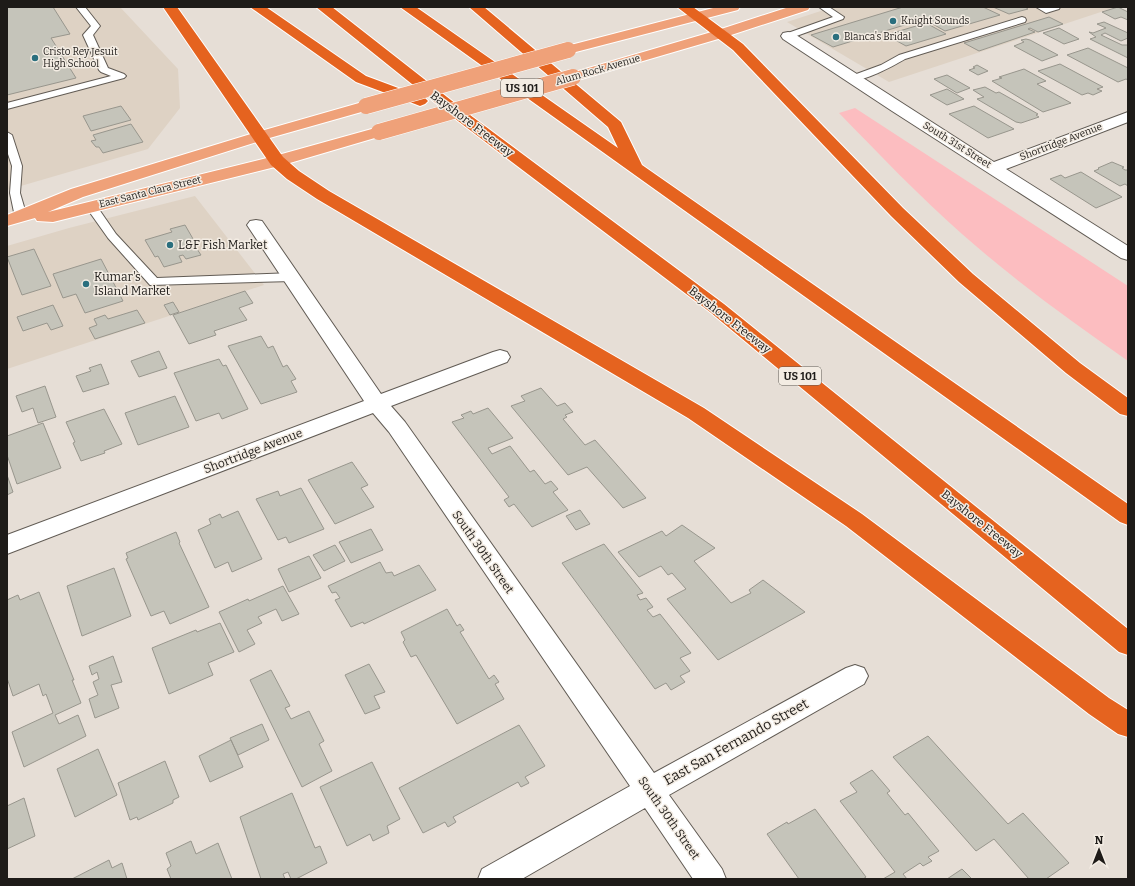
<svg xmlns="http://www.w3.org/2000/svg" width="1135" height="886" font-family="Bitter,serif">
<rect width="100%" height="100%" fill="#e6ded6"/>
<!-- built -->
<path fill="#ded2c4" d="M7 7H120L178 69 180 108 148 149 7 190Z
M833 7H1116L889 82 787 22Z
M195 196 264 285 7 369V246L69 228Z"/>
<!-- green -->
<path fill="#fcbdc0" d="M855 108 1128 286V361C1071 321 1014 280 962 234 919 196 879 154 839 113Z"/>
<!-- building -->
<path fill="#c5c4ba" stroke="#98968d" d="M7 7H53L70 34 51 38 76 78 7 95Z
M903 7H983L1000 15 945 31 924 19 833 47 811 35Z
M993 7H1025L1028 9 1009 14Z
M1118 7 1128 12V20L1121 17 1115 19 1102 12Z
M1049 17 1063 24 1038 32 1030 28 1028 29 1035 32 979 51 964 43Z
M1104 22 1128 33V38L1121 41 1105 33 1101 35 1122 45H1128V58L1090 39 1096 37 1089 32 1093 33 1106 28 1097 24Z
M926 23 946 34 906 46 886 35Z
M1059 28 1079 39 1064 44 1043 33Z
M1026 39 1030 40 1058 55 1042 61 1014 46 1024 42 1021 40Z
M1088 48 1128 68V80L1126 79 1118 82 1067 55Z
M1060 64 1103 87 1097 89 1102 91 1093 95 1088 93 1082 95 1038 71Z
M977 65 988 71 978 75 969 70 975 68 973 67Z
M1024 69 1046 81 1037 84 1071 103 1043 112 992 81 1002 78 999 77Z
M947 75 970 88 957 93 934 79Z
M985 87 996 93 999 92 1038 114 1036 115 1039 117 1021 123 1016 122 977 99 984 97 973 90Z
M947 89 964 99 947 105 930 95Z
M121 106 131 120 91 131 83 116Z
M974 106 1014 129 988 138 949 114Z
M131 124 143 142 103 153 99 147H96L91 141 96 140 93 135Z
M1112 162 1124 167 1122 168 1125 170H1128V186L1125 184 1120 186 1094 171 1099 169 1098 168Z
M1081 172 1122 197 1096 208 1050 179 1061 175 1065 178Z
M185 225 196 244 182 248 184 250 195 246 201 255 186 259 183 255 179 256 182 262 164 267 158 256 155 257 145 240 172 232 170 229Z
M34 249 51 286 22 295 7 257Z
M101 259 123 301 85 313 76 294 63 298 53 274Z
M245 291 253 303 239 308 247 320 214 331 216 335 189 344 173 315Z
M173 302 179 312 170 315 164 305Z
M53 305 63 326 51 330 47 323 23 331 17 317Z
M137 310 145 323 95 339 89 328 97 325 94 319 105 315 108 319Z
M261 336 268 348 273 346 283 367 287 365 296 379 291 381 297 392 261 404 228 346Z
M159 351 167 368 139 377 131 361Z
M219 359 223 366 226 365 248 409 222 419 219 413 196 421 174 373Z
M101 364 109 384 83 392 76 376 91 371 89 368Z
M45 386 56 417 38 423 33 408 22 412 16 396Z
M541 388 557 406 565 403 573 412 565 415 567 417 563 419 585 445 595 440 646 498 623 508 587 467 568 475 511 406 525 401 521 396Z
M175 396 189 427 138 445 125 413Z
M488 408 513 438 488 448 492 454 510 446 530 472 534 470 545 484 551 481 558 489 553 492 568 510 532 527 514 504 509 507 504 500 509 497 452 422 464 418 461 415 471 411 473 414Z
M104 409 122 444 104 451 105 453 81 461 73 443 75 442 66 422Z
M43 423 61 468 17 484 7 455V436Z
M352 462 368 485 361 488 374 507 335 524 308 480Z
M7 475 13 492 7 495Z
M301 488 324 529 289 543 286 537 278 540 256 499 278 491 280 496Z
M580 510 590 524 576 530 566 516Z
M238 511 262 559 232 572 228 562 215 568 198 530 211 524 209 519 220 514 222 518Z
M682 525 715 548 694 561 731 603 751 593 749 590 763 580 805 612 718 660 667 599 686 589 672 573 668 575 661 566 639 577 618 552 662 531 666 536Z
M371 529 383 550 351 563 339 542Z
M176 532 180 542 179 543 209 607 170 624 164 611 151 616 126 559 128 558 126 553Z
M604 544 643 593 637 595 640 600 646 598 653 607 647 610 653 617 660 614 691 653 680 658 690 671 680 676 685 682 671 690 666 683 655 689 562 563Z
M335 545 345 561 324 571 313 555Z
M309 556 321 578 289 592 278 569Z
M380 562 386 573 392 572 394 576 419 565 436 590 364 624 363 622 351 627 335 600 340 598 336 592 332 593 328 586Z
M114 568 131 616 82 636 67 586Z
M283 586 299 614 282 621 276 609 258 617 262 623 247 630 255 644 239 652 219 612 248 599 249 601Z
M39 592 74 680H72L81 703 55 715 59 724 78 715 86 736 24 767 12 732 53 713 46 694 43 696 39 684 13 696 7 678V600L18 595 20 600Z
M447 609 457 626 460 624 464 630 460 632 489 679 494 675 499 682 495 684 504 699 457 724 416 655 411 657 403 642 405 640 401 632Z
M220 623 234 652 208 663 213 675 169 694 152 648 196 630 197 632Z
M113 656 122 682 111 685 119 708 95 718 89 699 98 695 93 682 99 679 97 672 92 675 89 666Z
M369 664 385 692 374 696 380 708 365 714 345 675Z
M271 670 290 706 285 708 291 719 309 711 324 741 319 744 332 771 302 787 250 680Z
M262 724 269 740 238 755 230 738Z
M519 725 545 766 525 777 529 783 521 787 518 782 453 817 456 822 448 827 445 822 423 833 399 788Z
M928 736 1008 824 1023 813 1069 863 1046 879H1029L994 839 976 851 893 757Z
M231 740 243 767 210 782 199 756Z
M98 749 117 795 75 817 57 769Z
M165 761 179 797 173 800V803L138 820 137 817 130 820 118 783Z
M372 762 400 819 387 826 389 833 373 841 370 834 347 846 320 787Z
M872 770 890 791 887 793 905 815 908 813 939 851 928 857 932 861 923 866 920 863 903 874 907 879H883L895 872 840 801 857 792 850 783Z
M292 793 315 848 320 846 327 863 296 879H291L288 872 283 874 285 879H261L240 817Z
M24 798 35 836 7 849V806Z
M815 809 866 877 863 879H799L767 834 787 822 788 824Z
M191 841 196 854 218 843 232 879H171L167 869 171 866 166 853Z
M109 860 112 868 122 863 127 879H72Z
M962 869 972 879H947Z"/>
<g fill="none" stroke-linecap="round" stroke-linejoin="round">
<!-- lane casing -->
<g stroke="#615b54" stroke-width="2">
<path id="lane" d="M76 7H85L100 26 93 35 108 68 124 74 126 76 124 78 7 109V103L111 76 101 72 99 70 83 35 91 26Z
M819 7H829L844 17 843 19 791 38H785L783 36 785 34 833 17Z
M1036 7H1060L1059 9 1046 13Z
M1022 17 1025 18 1026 20 1025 22 905 59C895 65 862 83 851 80L849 78 851 76 881 65 899 55Z
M7 132 12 135 22 166 20 193 27 217 21 220 15 217 10 193 12 166 7 151Z
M92 204 96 205 116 234 157 278 293 273 297 274 299 277 297 280 293 281 150 285 108 238 86 207Z"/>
</g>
<!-- street casing -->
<g stroke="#615b54" stroke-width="2">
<path id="street" d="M788 32 793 33 994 162 1128 112V122L1006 169 1128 246V260L1121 258 892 111 783 39 781 36 783 33Z
M256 220 262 221 381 394 493 352 500 350 507 352 510 357 507 362 391 406 405 422 654 773 846 668 855 665 864 668 868 676 864 684 669 795 722 869 726 879H693L645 808 522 879H478L482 869 630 786 389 432 373 413 7 554V535L364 401 247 225 250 221Z"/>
</g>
<!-- primary casing -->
<g stroke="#fff" stroke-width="2">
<path id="primary" d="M717 7H740L738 10 568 54 563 53 561 50 563 47Z
M789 7H810L808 10 725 37 578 80 573 82 568 80 565 77 568 74 715 31Z
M366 101 372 103 374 106 372 109 266 139 83 197 48 212 271 157 379 127 385 129 387 132 385 135 283 165 53 222 37 221 35 218 7 226V215L71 189 254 133Z"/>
</g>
<!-- highway casing -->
<g stroke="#fff" stroke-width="2">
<path id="highway" d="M163 7H177L283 157 299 171 329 191 704 408 862 514 1109 698 1128 710V737L1118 734 1089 714 846 526 688 418 317 199 287 179 271 165Z
M250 7H266L366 76 425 98 428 101 425 104 420 106 415 104 356 82Z
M316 7H332L470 115 724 304 1128 629V655L1119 652 710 312 458 121Z
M400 7H416L618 148 608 127 469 7H484L621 122 642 165 1128 504V525L1120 522Z
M677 7H693L743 44 903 208 973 274 1080 363 1128 398V416L1120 414 1066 373 959 282 891 216 733 50Z"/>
</g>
<!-- lane -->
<use href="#lane" fill="#fff" fill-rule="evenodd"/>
<!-- street -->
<use href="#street" fill="#fff" fill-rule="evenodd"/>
<!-- primary -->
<use href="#primary" fill="#efa179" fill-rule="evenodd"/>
<!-- highway -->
<use href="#highway" fill="#e5631f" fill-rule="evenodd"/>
<!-- primary-bridge casing -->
<g stroke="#fff" stroke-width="17" stroke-linecap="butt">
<path id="primary-bridge" d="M366 106 568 50
M379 132 573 77"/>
</g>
<!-- primary-bridge -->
<use href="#primary-bridge" stroke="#efa179" stroke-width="16"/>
</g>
<!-- markers -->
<g fill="#2a6f7e" stroke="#f3ece3" stroke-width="1.5">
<circle cx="893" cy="21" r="4"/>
<circle cx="836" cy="37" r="4"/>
<circle cx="35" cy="58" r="4"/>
<circle cx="170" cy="245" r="4"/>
<circle cx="86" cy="284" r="4"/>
</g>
<g text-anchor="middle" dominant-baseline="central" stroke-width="3" stroke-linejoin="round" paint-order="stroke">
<!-- far-poi labels -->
<g font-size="10" fill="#1e1b18" stroke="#f3ece3" text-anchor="start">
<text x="901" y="21">Knight Sounds</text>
<text x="844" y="37">Blanca's Bridal</text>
<text x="43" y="52">Cristo Rey Jesuit<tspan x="43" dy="12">High School</tspan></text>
</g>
<!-- far-street labels -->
<g font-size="10" fill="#1e1b18" stroke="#f3ece3">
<text transform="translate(598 70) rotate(-16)">Alum Rock Avenue</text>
<text transform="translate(1061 142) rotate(-21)">Shortridge Avenue</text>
<text transform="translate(957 145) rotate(32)">South 31st Street</text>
<text transform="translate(150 192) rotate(-14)">East Santa Clara Street</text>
</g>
<!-- shield labels -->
<g fill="#f3ece3" stroke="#5e5a55" stroke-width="1">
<rect x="501" y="79" width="42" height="18" rx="3"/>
<rect x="779" y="367" width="42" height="18" rx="3"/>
</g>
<g font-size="11" font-weight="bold" fill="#1e1b18">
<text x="522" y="88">US 101</text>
<text x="800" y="376">US 101</text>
</g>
<!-- street labels -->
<g font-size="12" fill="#1e1b18" stroke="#f3ece3">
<text transform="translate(472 124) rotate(37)">Bayshore Freeway</text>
<text transform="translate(730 320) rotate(38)">Bayshore Freeway</text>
<text transform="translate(253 451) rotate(-21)">Shortridge Avenue</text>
<text transform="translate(982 524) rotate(39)">Bayshore Freeway</text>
<text transform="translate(483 552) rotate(55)">South 30th Street</text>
<text transform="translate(669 818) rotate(55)">South 30th Street</text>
</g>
<!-- poi labels -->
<g font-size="12" fill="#1e1b18" stroke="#f3ece3" text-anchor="start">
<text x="178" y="245">L&amp;F Fish Market</text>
<text x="94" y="277">Kumar's<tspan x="94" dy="14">Island Market</tspan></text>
</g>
<!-- near-street labels -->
<g font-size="14" fill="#1e1b18" stroke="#f3ece3">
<text transform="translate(736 742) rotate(-29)">East San Fernando Street</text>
</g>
</g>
<!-- border -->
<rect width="1135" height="886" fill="none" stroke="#1e1b18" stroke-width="16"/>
<!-- north arrow -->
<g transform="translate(1099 850)" stroke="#f3ece3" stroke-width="3" paint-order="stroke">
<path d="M0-3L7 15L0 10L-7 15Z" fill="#1e1b18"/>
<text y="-6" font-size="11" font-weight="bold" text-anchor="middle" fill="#1e1b18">N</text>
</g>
</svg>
